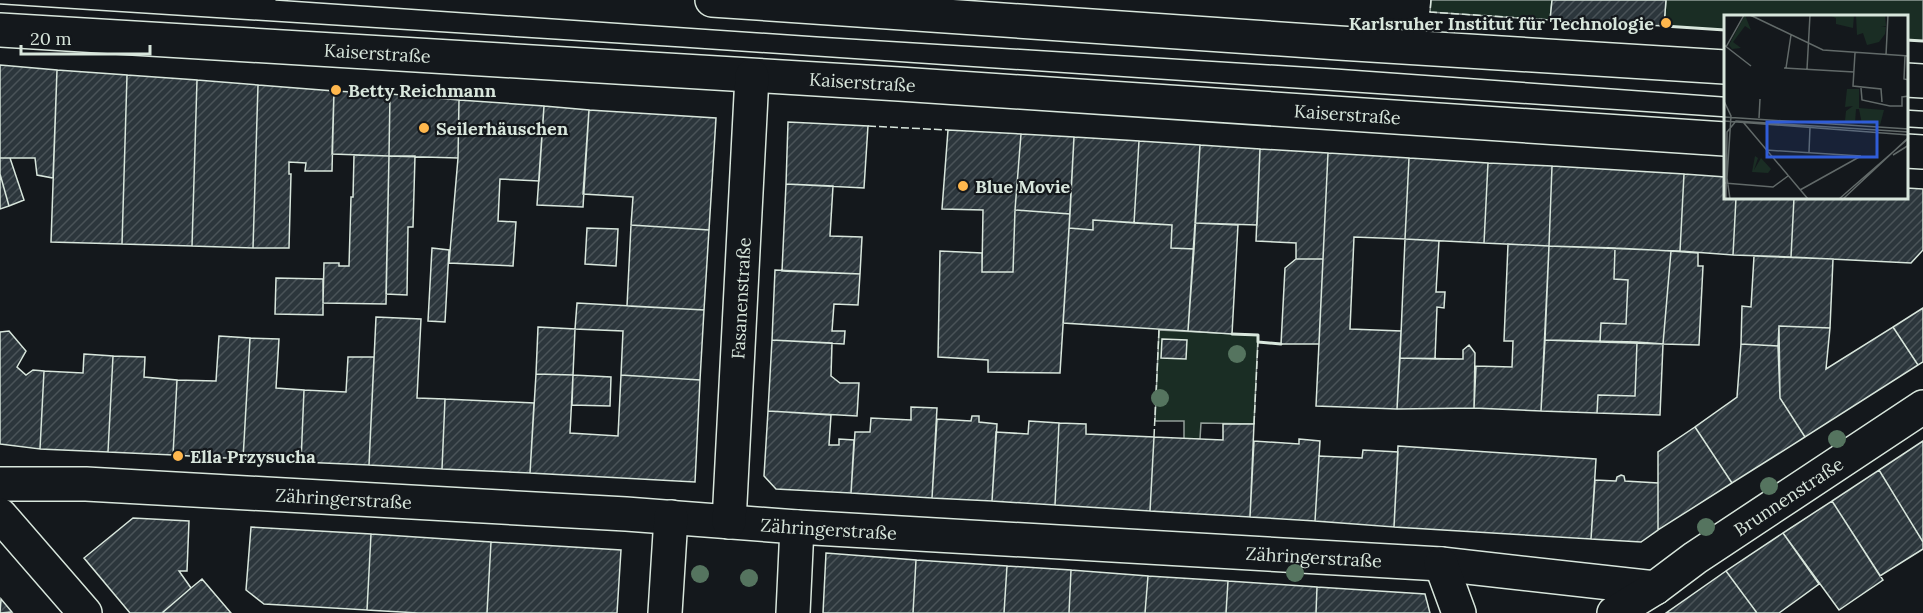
<svg xmlns="http://www.w3.org/2000/svg" width="1923" height="613" font-family="Lora,serif">
<defs>
<pattern id="building-hatch" width="6" height="6" patternUnits="userSpaceOnUse" patternTransform="scale(1.5)"><rect width="6" height="6" fill="#2c363c"/><path d="M-1 1l2-2M0 6l6-6M5 7l2-2" fill="none" stroke="#4a5358"/></pattern>
</defs>
<rect width="100%" height="100%" fill="#14181c"/>
<!-- green -->
<path fill="#1a2d24" stroke="#939e99" stroke-width="1.5" d="M1431 0H1552L1550 20 1430 12Z
M1666 0H1923V41L1907 40 1906 16H1725V30L1664 26Z
M1159 330 1258 335 1254 424 1201 423 1200 439H1184V421H1155Z"/>
<!-- building -->
<path fill="url(#building-hatch)" stroke="#d8e6dc" stroke-width="1.5" d="M1552 0H1666L1664 26 1550 20Z
M0 65 57 70 53 178 37 175 35 158H0Z
M57 70 127 75 122 244 51 242Z
M127 75 197 80 192 246 122 244Z
M197 80 258 85 253 248 192 246Z
M258 85 334 91 332 171H305L306 163 289 162V174H291L289 248H253Z
M334 91 390 94 389 156 332 154Z
M390 94 459 100 458 158 389 156Z
M459 100 544 106 539 181 500 179 498 221 516 222 513 266 449 263 458 158Z
M544 106 589 110 583 207 537 205Z
M589 110 716 118 709 230 631 225 633 197 583 194Z
M788 122 868 126 864 188 786 184Z
M948 130 1021 134 1015 210 1013 272H982L983 210 942 209Z
M1021 134 1074 137 1070 214 1015 210Z
M1074 137 1139 141 1134 223 1093 220V230L1069 228Z
M1139 141 1200 145 1194 249 1171 248 1172 225 1134 223Z
M1200 145 1260 149 1257 225 1195 223Z
M1260 149 1328 153 1323 259H1296V243L1256 241Z
M1328 153 1409 158 1405 239 1354 237 1350 329 1401 331 1397 409 1316 406Z
M354 155 389 156 386 304 323 303 324 263H339V266H349L351 197H353Z
M389 156H415L413 227H408L407 295 386 294Z
M0 158H10L24 200 9 206 0 174Z
M1409 158 1488 163 1484 243 1405 239Z
M1488 163 1552 166 1549 246 1484 243Z
M1552 166 1684 174 1680 251 1549 246Z
M0 174 9 206 0 209Z
M1684 174 1725 177V198H1736L1733 255 1680 251Z
M786 184 833 186 830 236 862 237 860 274 782 271Z
M1906 188 1923 189V250L1911 263 1791 257 1794 198H1906Z
M1736 198H1794L1791 257 1733 255Z
M1015 210 1070 214 1060 373 988 372V360L938 357 940 251 982 253V272H1013Z
M1093 220 1172 225 1171 248 1194 249 1188 331 1063 323 1069 228 1093 230Z
M1195 223 1238 225 1232 334 1188 331Z
M631 225 709 230 704 310 627 306Z
M587 228 618 229 616 266 585 264Z
M1405 239 1439 241 1436 292H1445L1444 308 1437 307 1435 359 1400 358Z
M1508 244 1549 246 1541 411 1474 408 1476 366 1512 367 1513 341H1504Z
M1549 246 1615 248 1614 279 1628 280 1626 324 1601 323 1600 342 1545 340Z
M432 248 449 250 445 322 428 321Z
M1615 248 1671 251 1663 344 1600 342 1601 323 1626 324 1628 280 1614 279Z
M1671 251 1698 253V266H1703L1699 345 1663 344Z
M1754 256 1833 259 1830 328 1779 326 1778 346 1741 344 1742 306 1751 307Z
M1296 259H1323L1319 344H1281L1285 268Z
M775 270 860 274 858 305 834 304 832 331H845L844 344 772 340Z
M276 278 323 279V315L275 314Z
M577 303 704 310 700 380 621 375 623 331 575 329Z
M1923 308V362L1918 365 1893 327Z
M376 317 421 319 417 398 445 399 442 469 369 465Z
M1779 326 1830 328 1826 369 1893 327 1918 365 1805 437 1780 398Z
M538 327 575 329 573 375 536 374Z
M9 331 26 351 17 367 26 375 33 370 44 371 40 449 0 444V332Z
M219 336 250 338 243 459 173 455 177 380 216 381Z
M250 338 279 339 276 388 304 390 301 462 243 459Z
M1162 339 1187 340 1186 359 1161 358Z
M772 340 832 343 831 376 840 383H859L857 416 768 411Z
M1545 340 1637 342 1635 396 1598 395 1597 413 1541 411Z
M1637 342 1663 344 1660 415 1597 413 1598 395 1635 396Z
M1741 344 1778 346 1780 398 1805 437 1732 483 1695 427 1737 397Z
M1469 345 1475 353 1474 408 1397 409 1400 358 1463 359V350Z
M84 354 113 356 108 452 40 449 44 371 83 373Z
M113 356 145 357 144 377 177 380 173 455 108 452Z
M348 357H374L369 465 301 462 304 390 346 392Z
M536 374 573 375 570 433 618 436 621 375 700 380 695 482 530 473Z
M573 375 611 377 610 406 572 405Z
M445 399 534 403 530 473 442 469Z
M911 407 937 408 932 498 851 493 855 432H870L871 418 911 420Z
M768 411 831 415 829 445H839V439L854 440 851 493 776 489 764 476Z
M972 416H979V422L997 424 992 501 932 498 937 419 971 421Z
M1029 421 1059 423 1055 505 992 501 996 432 1028 434Z
M1059 423 1086 424V434L1154 437 1150 511 1055 505Z
M1223 424H1254L1250 517 1150 511 1154 437 1223 440Z
M1695 427 1732 483 1658 530V452Z
M1299 439 1320 441 1315 521 1250 517 1254 441 1299 444Z
M1923 441V542L1879 470Z
M1398 446 1596 459 1591 539 1394 527Z
M1363 450 1398 452 1394 527 1315 521 1319 456 1362 458Z
M1879 470 1923 542V549L1880 576 1832 501Z
M1621 475 1624 476 1625 481 1658 483V530L1641 542 1591 539 1595 480 1616 481 1617 477Z
M1832 501 1883 580 1839 610 1783 533Z
M133 518 189 521 187 571H179L191 588 162 613H130L84 558Z
M251 527 371 534 367 610 264 604 246 590Z
M1783 533 1819 584 1779 613H1757L1726 571Z
M371 534 491 542 487 613H418L367 610Z
M491 542 621 550 617 613H487Z
M826 553 916 560 913 613H823Z
M916 560 1007 566 1004 613H913Z
M1007 566 1071 570 1069 613H1004Z
M1071 570 1148 576 1145 613H1069Z
M1726 571 1757 613H1666Z
M1148 576 1228 581 1226 613H1145Z
M202 579 231 613H162L191 588Z
M1228 581 1317 587 1316 613H1226Z
M1317 587 1425 594 1430 613H1316Z
M1 599 12 612 0 613Z"/>
<g fill="none" stroke-linecap="round" stroke-linejoin="round">
<!-- street casing -->
<g stroke="#d8e6dc" stroke-width="36">
<g id="street">
<path d="M712 0 1339 43 1725 67"/>
<path id="s1" d="M0 30 899 84 1725 139"/>
<path d="M1906 80 1923 81"/>
<path d="M1906 151 1923 152"/>
<path id="s2" d="M0 484H86L626 514 797 527 1441 564 1655 588"/>
<path d="M0 515 85 613"/>
<path id="s3" d="M729 522 752 76"/>
<path d="M1441 564 1459 613"/>
<path d="M665 613 671 517"/>
<path d="M793 613 797 527"/>
<path id="s4" d="M1614 613 1655 588 1695 558 1923 407"/>
</g>
</g>
<!-- street -->
<use href="#street" stroke="#14181c" stroke-width="33"/>
<!-- tram -->
<path stroke="#d8e6dc" stroke-width="1.5" d="M276 0 820 37 1338 69 1725 97
M0 4 679 47 1725 117
M1906 110 1923 111
M1906 127 1923 128"/>
<!-- fence -->
<path stroke="#d8e6dc" stroke-width="1.5" stroke-dasharray="8 3" stroke-linecap="butt" d="M1431 0 1430 12 1550 20
M868 126 948 130
M1254 424 1258 342
M1154 437 1159 330"/>
<!-- wall -->
<path stroke="#d8e6dc" stroke-width="3" d="M1664 26 1725 30
M1906 40 1923 41
M1232 334 1258 335V342L1281 344"/>
</g>
<!-- trees -->
<g fill="#55745f">
<circle cx="1237" cy="354" r="9"/>
<circle cx="1160" cy="398" r="9"/>
<circle cx="1837" cy="439" r="9"/>
<circle cx="1769" cy="486" r="9"/>
<circle cx="1706" cy="527" r="9"/>
<circle cx="1295" cy="573" r="9"/>
<circle cx="700" cy="574" r="9"/>
<circle cx="749" cy="578" r="9"/>
</g>
<!-- markers -->
<g fill="#ffb74d" stroke="#14181c" stroke-width="2">
<circle cx="1666" cy="23" r="6"/>
<circle cx="336" cy="90" r="6"/>
<circle cx="424" cy="128" r="6"/>
<circle cx="963" cy="186" r="6"/>
<circle cx="178" cy="456" r="6"/>
</g>
<g text-anchor="middle" dominant-baseline="central" stroke-width="4.5" stroke-linejoin="round" paint-order="stroke">
<!-- poi labels -->
<g font-size="18" font-weight="bold" fill="#d8e6dc" stroke="#14181c" text-anchor="start">
<text x="1654" y="23" text-anchor="end">Karlsruher Institut für Technologie</text>
<text x="348" y="90">Betty Reichmann</text>
<text x="436" y="128">Seilerhäuschen</text>
<text x="975" y="186">Blue Movie</text>
<text x="190" y="456">Ella Przysucha</text>
</g>
<!-- street labels -->
<g font-size="18" fill="#d8e6dc" stroke="#14181c">
<text stroke="none"><textPath href="#s1" startOffset="378">Kaiserstraße</textPath></text>
<text stroke="none"><textPath href="#s1" startOffset="864">Kaiserstraße</textPath></text>
<text stroke="none"><textPath href="#s1" startOffset="1350">Kaiserstraße</textPath></text>
<text stroke="none"><textPath href="#s3" startOffset="224">Fasanenstraße</textPath></text>
<text stroke="none"><textPath href="#s4" startOffset="210">Brunnenstraße</textPath></text>
<text stroke="none"><textPath href="#s2" startOffset="344">Zähringerstraße</textPath></text>
<text stroke="none"><textPath href="#s2" startOffset="830">Zähringerstraße</textPath></text>
<text stroke="none"><textPath href="#s2" startOffset="1316">Zähringerstraße</textPath></text>
</g>
</g>
<!-- overview -->
<g transform="translate(1724 15)">
<rect width="184" height="184" fill="#14181c"/>
<path d="M21 0 27 15 21 11 9 27 17 33 8 34 5 30ZM130 0 129 13 112 9V3L107 1ZM132 0H161L162 11H157L162 12 161 19 155 27 143 30 139 18 133 20ZM123 74H135V93L160 95 156 110 138 109 135 94H132L131 108 121 106 122 96 129 91 121 92ZM31 141 34 143 30 155 37 143 47 154 44 158 28 157Z" fill="#1a2d24"/>
<path fill="none" stroke="#626a69" stroke-width="1.5" d="M26 0 99 35 185 41M0 30 27 51M2 32 20 0M131 38 129 71 157 74 158 87M162 40 164 0M181 41 180 64 185 65M60 53 130 57M62 53 67 20M83 54 86 0M137 73 138 85 166 91H178V82L185 81M0 86 7 101 3 163 6 184M0 102 185 114M35 103 36 84M0 106 185 120M19 107 84 184M42 135 137 141M85 137 86 112M169 140 185 130M0 168 49 172 64 161M76 175 137 141M2 184 3 117 12 106 185 117M115 184 185 123M119 184 185 122"/>
<path fill="#305dd8" fill-opacity="0.15" stroke="#305dd8" stroke-width="3" d="M43 107H153V142H43Z"/>
<rect width="184" height="184" fill="none" stroke="#d8e6dc" stroke-width="3"/>
</g>
<!-- scale -->
<path d="M21 45v9h129v-9" fill="none" stroke="#d8e6dc" stroke-width="3"/>
<text x="30" y="45" font-size="18" fill="#d8e6dc" stroke="#14181c" stroke-width="4.5" paint-order="stroke">20 m</text>
</svg>
